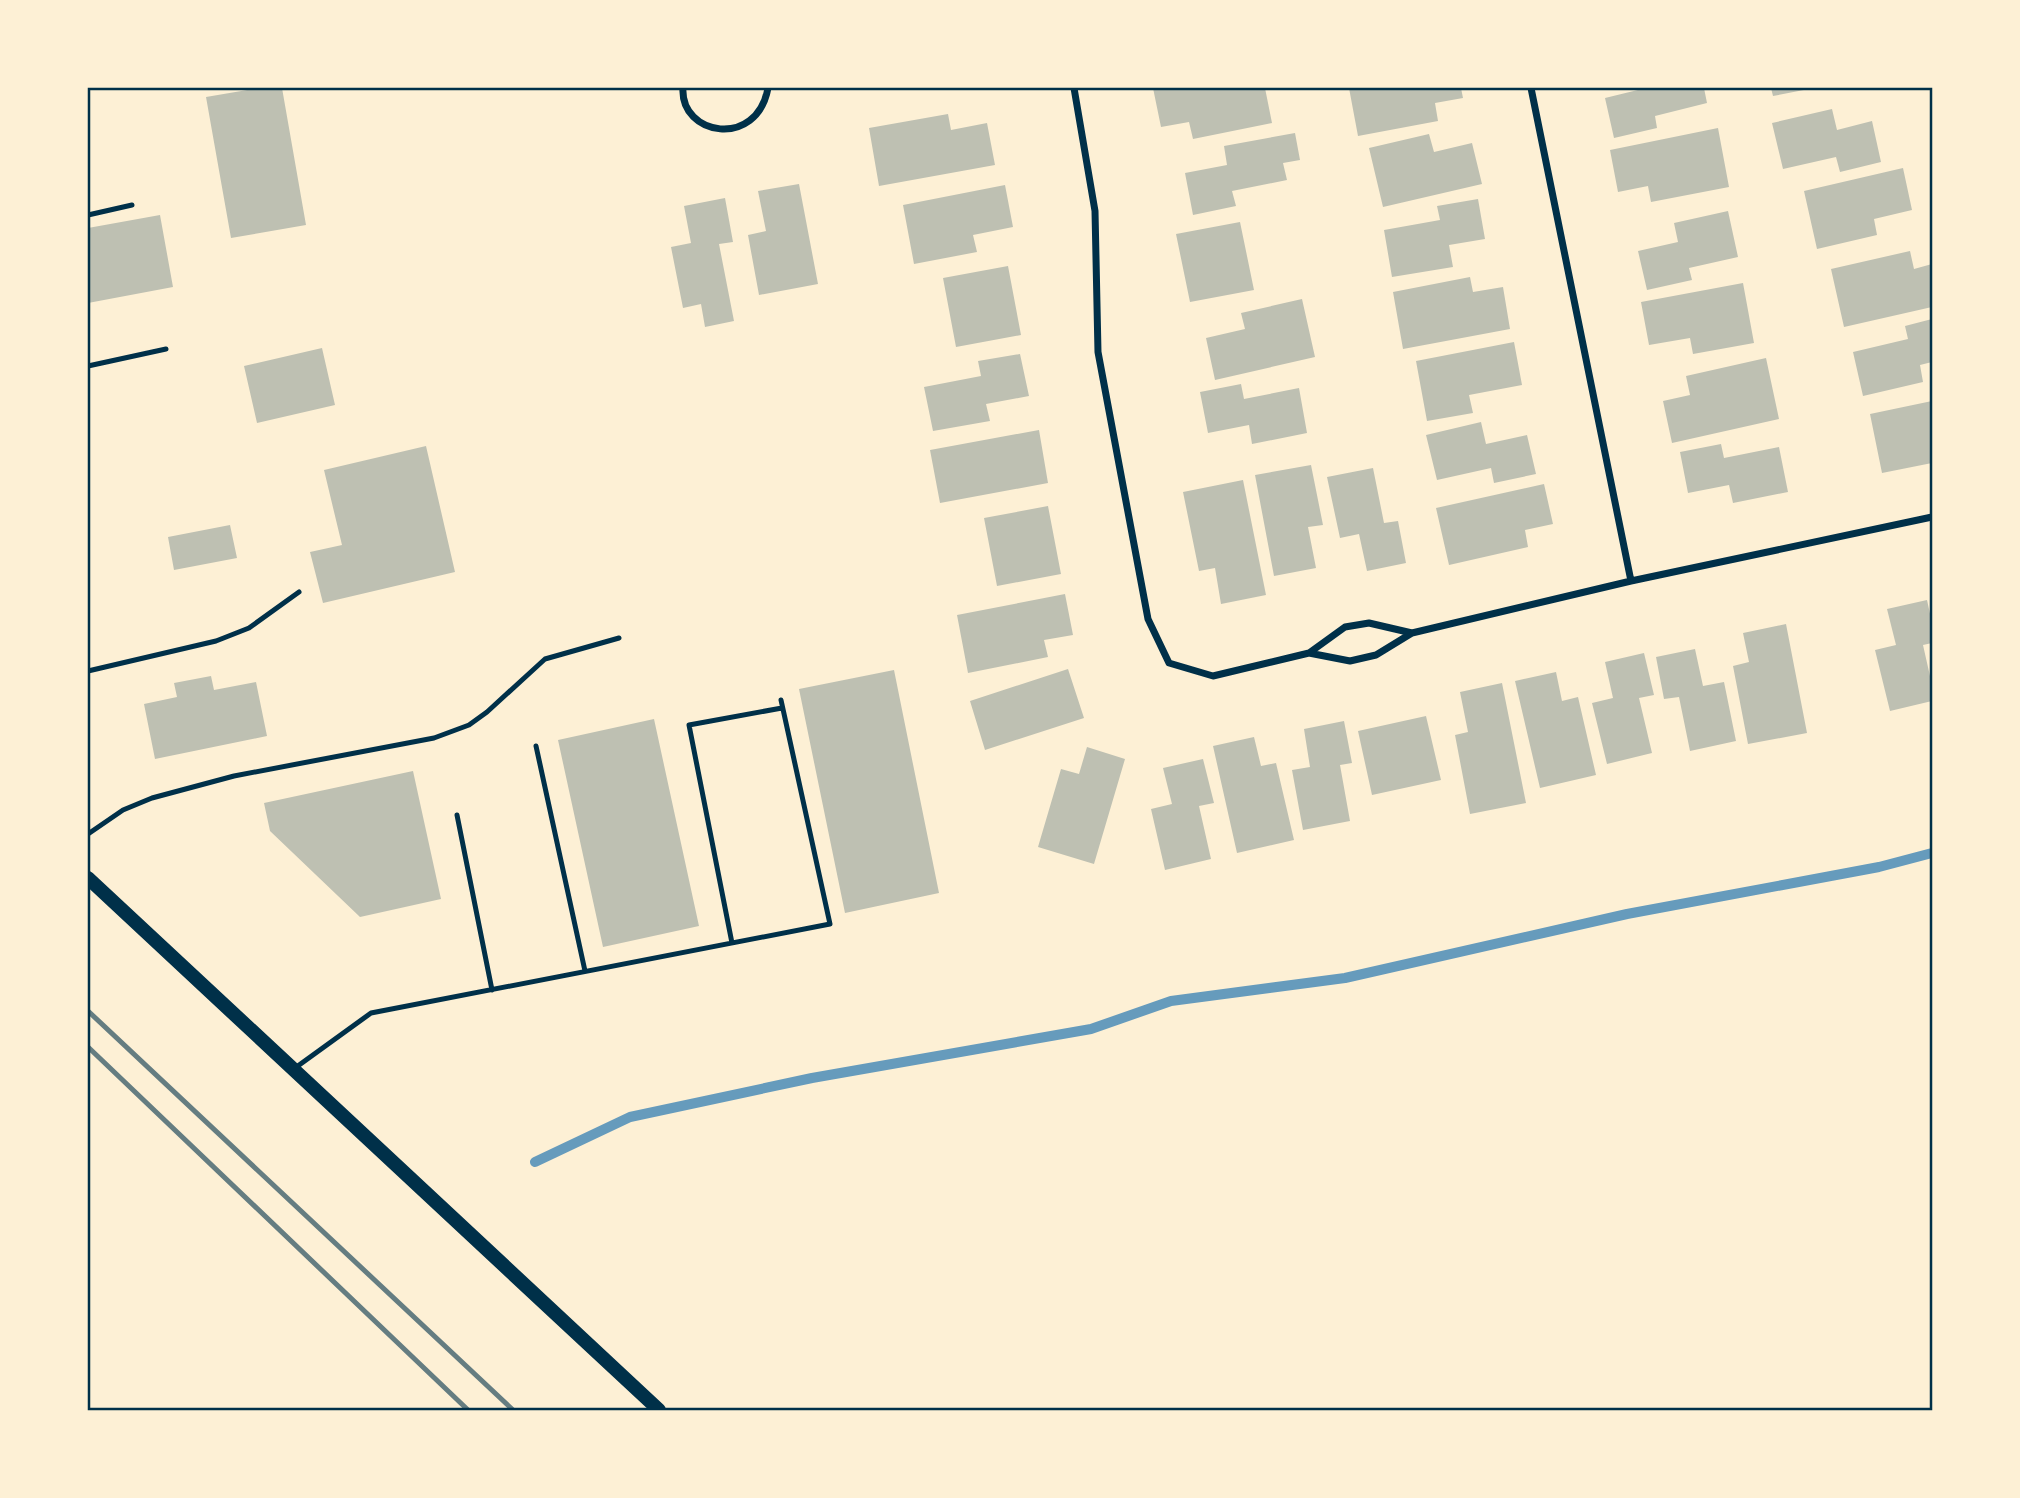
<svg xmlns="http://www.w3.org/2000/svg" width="2020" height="1498" font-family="Poppins,sans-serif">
<rect width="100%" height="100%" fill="#fdf0d5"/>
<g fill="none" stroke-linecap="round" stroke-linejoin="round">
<!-- stream -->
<path stroke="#669bbc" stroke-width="10" d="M535 1162 630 1117 812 1078 1091 1029 1171 1001 1345 978 1627 914 1879 867 1932 853"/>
</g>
<!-- building -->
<path fill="#bec0b2" d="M259 88H282L306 225 231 238 206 97Z
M1153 88H1265L1272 123 1193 139 1189 122 1161 127Z
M1349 88H1461L1463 98 1435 103 1438 121 1358 136Z
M1646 88H1704L1707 103 1655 116 1657 128 1614 138 1605 98Z
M1771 88H1809V89L1773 96Z
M1832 109 1837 130 1872 121 1881 162 1840 172 1836 157 1783 169 1772 123Z
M948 114 951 130 987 123 995 165 879 186 869 128Z
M1718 128 1729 187 1651 202 1648 186 1618 192 1610 150Z
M1295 133 1300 160 1283 163 1287 180 1232 191 1236 206 1193 215 1185 173 1227 165 1224 146Z
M1429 134 1434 152 1472 143 1482 184 1383 207 1369 148Z
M1903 168 1912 210 1874 219 1877 235 1817 249 1804 191Z
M799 184 818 284 759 295 748 235 766 231 758 191Z
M1005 185 1013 227 973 235 977 252 914 264 903 205Z
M725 198 733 242 719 244 734 321 705 327 701 304 683 308 671 247 691 243 684 206Z
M1478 199 1485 239 1449 245 1453 267 1392 277 1384 230 1440 220 1437 206Z
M1728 211 1738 257 1689 268 1692 280 1647 290 1638 251 1678 242 1674 223Z
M160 215 173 287 88 303V228Z
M1240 222 1254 290 1190 302 1176 234Z
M1910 251 1914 269 1932 264V307L1844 327 1831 269Z
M1008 266 1021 335 956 347 943 278Z
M1470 277 1473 292 1503 287 1510 329 1403 349 1393 292Z
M1743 283 1754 343 1693 354 1690 338 1649 345 1641 302Z
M1302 299 1315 357 1215 380 1206 338 1245 329 1241 313Z
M1932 319V362L1920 365 1923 382 1863 396 1853 352 1908 339 1905 326Z
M1514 342 1522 385 1469 395 1473 413 1427 421 1416 361Z
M322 348 335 405 257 423 244 366Z
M1020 354 1029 396 986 404 990 421 933 431 924 387 981 376 978 361Z
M1766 358 1779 419 1672 443 1663 401 1690 395 1686 376Z
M1241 384 1244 399 1299 388 1307 433 1252 444 1249 425 1208 433 1200 392Z
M1932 401V463L1882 473 1870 414Z
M1481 422 1486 444 1527 435 1536 474 1494 483 1491 468 1437 480 1426 435Z
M1039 430 1048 483 940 503 930 450Z
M1721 444 1724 458 1779 447 1788 492 1733 503 1729 485 1688 493 1680 452Z
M426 446 455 572 323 603 310 552 342 545 324 470Z
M1311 465 1323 525 1308 527 1316 568 1274 576 1255 475Z
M1373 468 1384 523 1398 521 1406 563 1367 571 1359 534 1340 538 1327 477Z
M1243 480 1266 595 1221 604 1215 568 1199 571 1183 492Z
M1544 484 1553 524 1525 530 1528 547 1449 565 1436 508Z
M1048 506 1061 574 997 586 984 518Z
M230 525 237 558 174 570 168 537Z
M1065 594 1073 635 1044 640 1048 657 968 673 957 615Z
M1927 600 1932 623V643L1923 645 1932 685V701L1890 711 1875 650 1896 645 1887 609Z
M1786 624 1807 733 1748 744 1733 666 1749 662 1743 633Z
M1695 649 1703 686 1724 682 1736 741 1690 751 1679 697 1664 699 1656 657Z
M1644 653 1654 695 1639 698 1652 753 1607 764 1592 703 1613 698 1605 662Z
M1068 669 1084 718 985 750 970 701Z
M894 670 939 893 845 913 799 689Z
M1556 672 1562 701 1578 697 1596 775 1540 788 1515 681Z
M211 676 214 690 256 682 267 736 155 759 144 704 177 697 174 683Z
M1502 683 1526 803 1470 814 1455 735 1468 732 1460 692Z
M1426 716 1441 780 1372 795 1358 731Z
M654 719 699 926 603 947 558 740Z
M1344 721 1352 763 1340 765 1350 821 1303 830 1292 770 1310 767 1304 729Z
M1254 737 1261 766 1276 763 1294 840 1237 853 1213 746Z
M1087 747 1125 759 1094 864 1038 847 1061 769 1079 774Z
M1203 759 1214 803 1199 806 1211 859 1165 870 1151 809 1172 804 1163 768Z
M413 771 441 899 360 917 270 831 264 803Z"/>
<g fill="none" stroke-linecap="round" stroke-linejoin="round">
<!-- service -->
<path stroke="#003049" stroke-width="5" d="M88 215 132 205
M88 366 166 349
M88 671 216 641 249 628 299 592
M536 746 585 971
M457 815 492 990
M88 834 123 810 152 798 234 776 434 738 469 725 487 712 545 659 619 638
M732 943 689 725 782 708
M295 1068 371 1013 830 924 781 700"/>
<!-- minor -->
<path stroke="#003049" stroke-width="7" d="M683 88C680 136 757 149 768 88
M1074 88 1095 211 1098 352 1148 619 1169 663 1213 676 1309 653 1345 627 1369 623 1412 633
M1531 88 1631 581
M1309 653 1350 661 1376 655 1412 633 1631 581 1932 517"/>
<!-- secondary -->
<path stroke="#003049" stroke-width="14" d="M88 878 659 1410"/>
<!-- rail -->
<path stroke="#657d81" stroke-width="5" d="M88 1011 513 1410
M88 1047 468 1410"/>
</g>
<!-- border -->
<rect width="2020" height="1498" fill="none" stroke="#fdf0d5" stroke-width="178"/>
<rect x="89" y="89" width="1842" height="1320" fill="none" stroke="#003049" stroke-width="2.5"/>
</svg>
